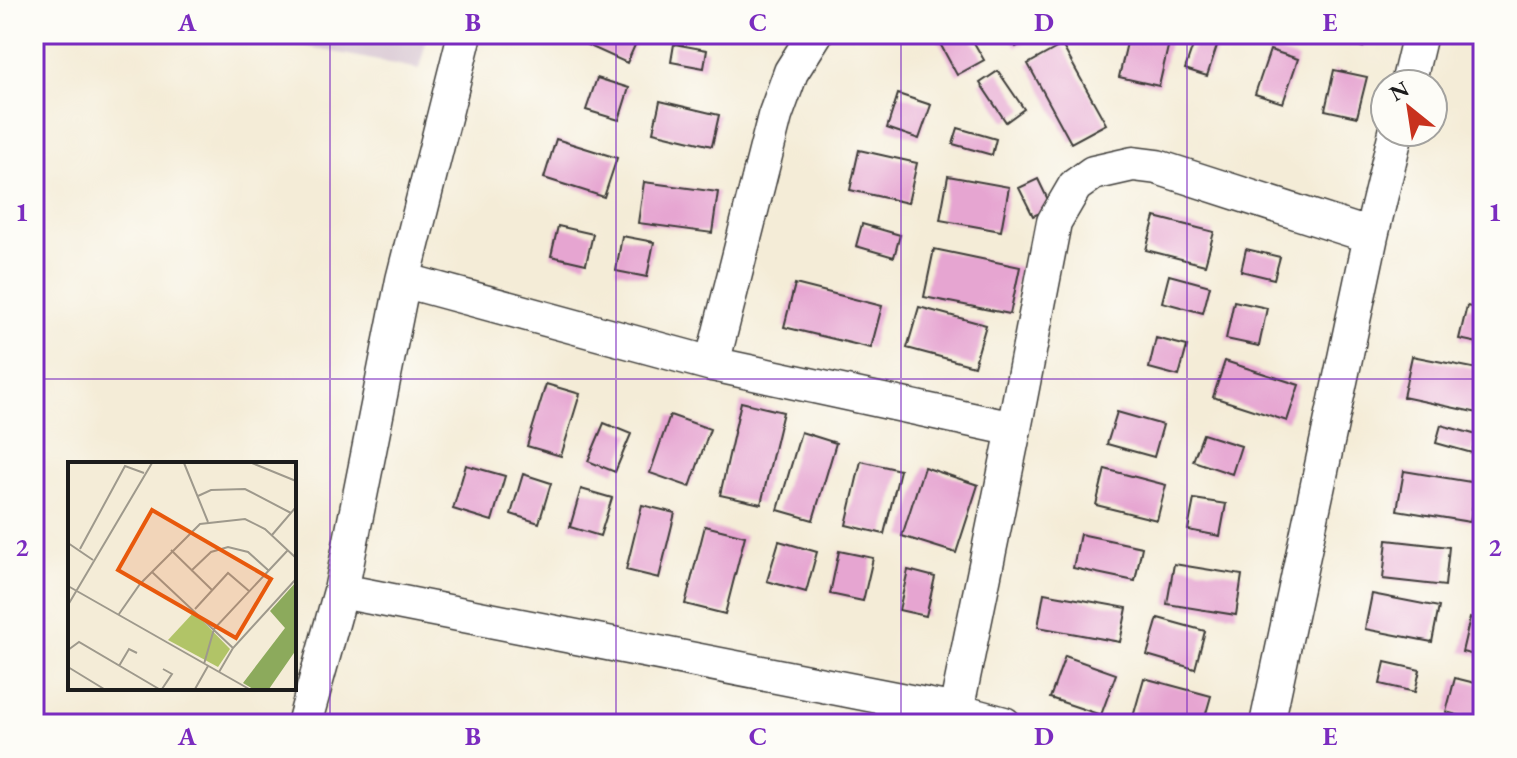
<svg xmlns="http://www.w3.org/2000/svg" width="1517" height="758" font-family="'EB Garamond',serif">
<rect width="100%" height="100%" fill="#fdfcf7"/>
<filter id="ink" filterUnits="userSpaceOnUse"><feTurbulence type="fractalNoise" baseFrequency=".0125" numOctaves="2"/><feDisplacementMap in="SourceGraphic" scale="16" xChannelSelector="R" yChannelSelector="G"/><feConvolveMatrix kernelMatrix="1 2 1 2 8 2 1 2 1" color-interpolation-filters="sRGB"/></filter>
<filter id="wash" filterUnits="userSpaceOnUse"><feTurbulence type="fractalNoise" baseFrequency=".006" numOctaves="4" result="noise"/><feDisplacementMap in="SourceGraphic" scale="32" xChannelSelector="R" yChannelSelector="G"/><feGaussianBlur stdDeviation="1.8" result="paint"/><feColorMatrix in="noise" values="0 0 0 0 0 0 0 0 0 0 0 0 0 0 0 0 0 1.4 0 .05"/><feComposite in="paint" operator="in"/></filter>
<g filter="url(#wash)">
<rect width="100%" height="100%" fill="#f4ecd7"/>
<!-- industrial -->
<path fill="#d1bdcc" d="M243 34H428L419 69Z"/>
<g id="blocks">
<!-- building -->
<path fill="#e6a5d1" d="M574 34H640L627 63 572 38Z
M943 34H969L984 60 957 75 937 38Z
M1009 34H1040L1016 47Z
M1129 34H1171L1159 86 1119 77Z
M1197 34 1219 40 1207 76 1185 69Z
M1342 34H1367L1363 47 1340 40Z
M674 44 707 50 704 68 671 62Z
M1062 45 1106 124 1071 143 1028 64Z
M1270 50 1298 59 1283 103 1255 94Z
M1334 70 1367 77 1357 117 1325 110Z
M998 71 1024 109 1006 122 980 83Z
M597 78 629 88 619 120 586 110Z
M898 94 931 105 919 139 887 128Z
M660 101 719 115 712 146 653 132Z
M958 128 996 139 992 155 953 144Z
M556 139 617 158 604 197 544 178Z
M859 150 917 163 908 203 850 190Z
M948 176 1009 187 1001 231 940 220Z
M1038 179 1052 208 1033 216 1019 188Z
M644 182 718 192 712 233 638 223Z
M1155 217 1214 232 1205 265 1146 250Z
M862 224 900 235 894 257 856 246Z
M558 226 593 234 586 264 551 256Z
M622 236 654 242 647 277 616 271Z
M934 249 1020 267 1010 314 924 297Z
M1246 249 1280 257 1274 279 1241 271Z
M1169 275 1210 286 1203 313 1162 302Z
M795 284 882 306 871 348 784 327Z
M1234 301 1267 308 1259 346 1226 339Z
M1467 306 1483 310V344L1459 339Z
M919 307 986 325 974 366 907 348Z
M1156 338 1187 346 1179 376 1149 368Z
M1412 356 1483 370V414L1403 397Z
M1225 361 1299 385 1287 421 1213 397Z
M546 384 580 394 561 456 527 446Z
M741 402 783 412 761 504 720 495Z
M1117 412 1163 425 1154 457 1107 444Z
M670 415 710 429 690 487 650 473Z
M604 423 631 434 615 472 588 461Z
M1441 425 1477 435 1472 453 1436 443Z
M801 432 836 443 813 520 778 510Z
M1203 434 1241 446 1232 474 1193 461Z
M861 461 900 470 884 534 846 525Z
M466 465 505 476 492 521 453 509Z
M924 467 978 485 956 553 902 536Z
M1105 469 1166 485 1157 520 1096 505Z
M1404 471 1477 483 1470 522 1397 510Z
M523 474 551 483 539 523 511 514Z
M581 489 612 498 600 536 570 527Z
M1194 499 1226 504 1220 536 1188 530Z
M642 505 675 513 659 578 626 570Z
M705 526 745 536 725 614 685 604Z
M1080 534 1142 547 1135 581 1073 568Z
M1387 540 1449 547 1445 586 1383 579Z
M779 541 817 552 806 592 767 581Z
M839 551 873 558 863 601 830 594Z
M1174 564 1242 575 1236 615 1167 604Z
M908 570 935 577 926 616 899 610Z
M1044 593 1127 608 1120 642 1038 627Z
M1372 594 1439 607 1432 642 1365 629Z
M1158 618 1205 631 1195 669 1147 655Z
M1470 618 1483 621V657L1462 652Z
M1065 656 1116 674 1101 715 1050 698Z
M1385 662 1420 670 1415 692 1380 684Z
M1144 678 1211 696 1203 724H1160L1133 717Z
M1455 678 1483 685V722L1446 712Z"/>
</g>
</g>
<g filter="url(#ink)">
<use href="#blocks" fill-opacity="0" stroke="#3c3b38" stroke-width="2"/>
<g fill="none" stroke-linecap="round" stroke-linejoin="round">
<!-- street casing -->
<g stroke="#3c3b38" stroke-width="37">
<path id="street" d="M1408 84 1420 34
M403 280 712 364 1014 429
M712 364 775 116 791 72 815 34
M341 591 956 711 1004 724
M956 711 1014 429 1054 222 1075 186 1093 173 1133 164 1157 167 1371 236
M304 724 341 591 403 280 465 34
M1267 724 1371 236 1396 132"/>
</g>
<!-- street -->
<use href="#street" stroke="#fff" stroke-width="34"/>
</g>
</g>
<!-- grid -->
<path fill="none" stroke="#7b2cbf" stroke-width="2" stroke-opacity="0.55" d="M330 34V724M616 34V724M901 34V724M1187 34V724M34 379H1483"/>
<!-- overview -->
<g transform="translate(68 462)">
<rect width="228" height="228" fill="#f4ecd7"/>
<path d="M126 150 162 187 150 205 100 178Z" fill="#b1c467"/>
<path d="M228 120V188L201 227H185L175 221 217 166 202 149Z" fill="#8caa5c"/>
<path fill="none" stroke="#9e998c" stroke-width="2" d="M116 1 140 60M184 1 228 19M130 34 143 28 177 27 223 51M204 73 228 45M0 81 25 98M12 87 57 4 76 11M103 88 144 128M123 109 143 90 160 85 180 90 200 108M84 110 165 186M0 124 181 227M0 143 84 1M127 147 160 111 181 129M51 152 72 122 132 62 177 57 197 67 228 96M0 188 11 180 91 227M136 202 146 167 220 88M51 204 61 187 69 191M0 205 36 227M151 210 165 186 228 117M94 227 104 212 95 207M127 227 140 204"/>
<path fill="#e8590c" fill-opacity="0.15" stroke="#e8590c" stroke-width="4" d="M84 48 203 117 168 176 50 108Z"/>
<rect width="228" height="228" fill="none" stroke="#1c1c1c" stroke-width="4"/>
</g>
<!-- margin -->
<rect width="1517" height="758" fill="none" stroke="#fdfcf7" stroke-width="88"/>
<!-- north arrow -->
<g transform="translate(1409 108) rotate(330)"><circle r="38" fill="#fdfcf7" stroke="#a3a29f" stroke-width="2"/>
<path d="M0-6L14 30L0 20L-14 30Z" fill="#c8321e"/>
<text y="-12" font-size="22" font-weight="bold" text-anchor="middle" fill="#1c1c1c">N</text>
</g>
<rect x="44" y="44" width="1429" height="670" fill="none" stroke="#7b2cbf" stroke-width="3"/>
<g font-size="26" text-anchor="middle" font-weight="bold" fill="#7b2cbf">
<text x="187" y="31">A</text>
<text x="473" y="31">B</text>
<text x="758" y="31">C</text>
<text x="1044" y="31">D</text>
<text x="1330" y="31">E</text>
<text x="22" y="221">1</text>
<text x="1495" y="221">1</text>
<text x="22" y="556">2</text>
<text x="1495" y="556">2</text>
<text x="187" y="745">A</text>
<text x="473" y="745">B</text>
<text x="758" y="745">C</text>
<text x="1044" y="745">D</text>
<text x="1330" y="745">E</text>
</g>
</svg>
